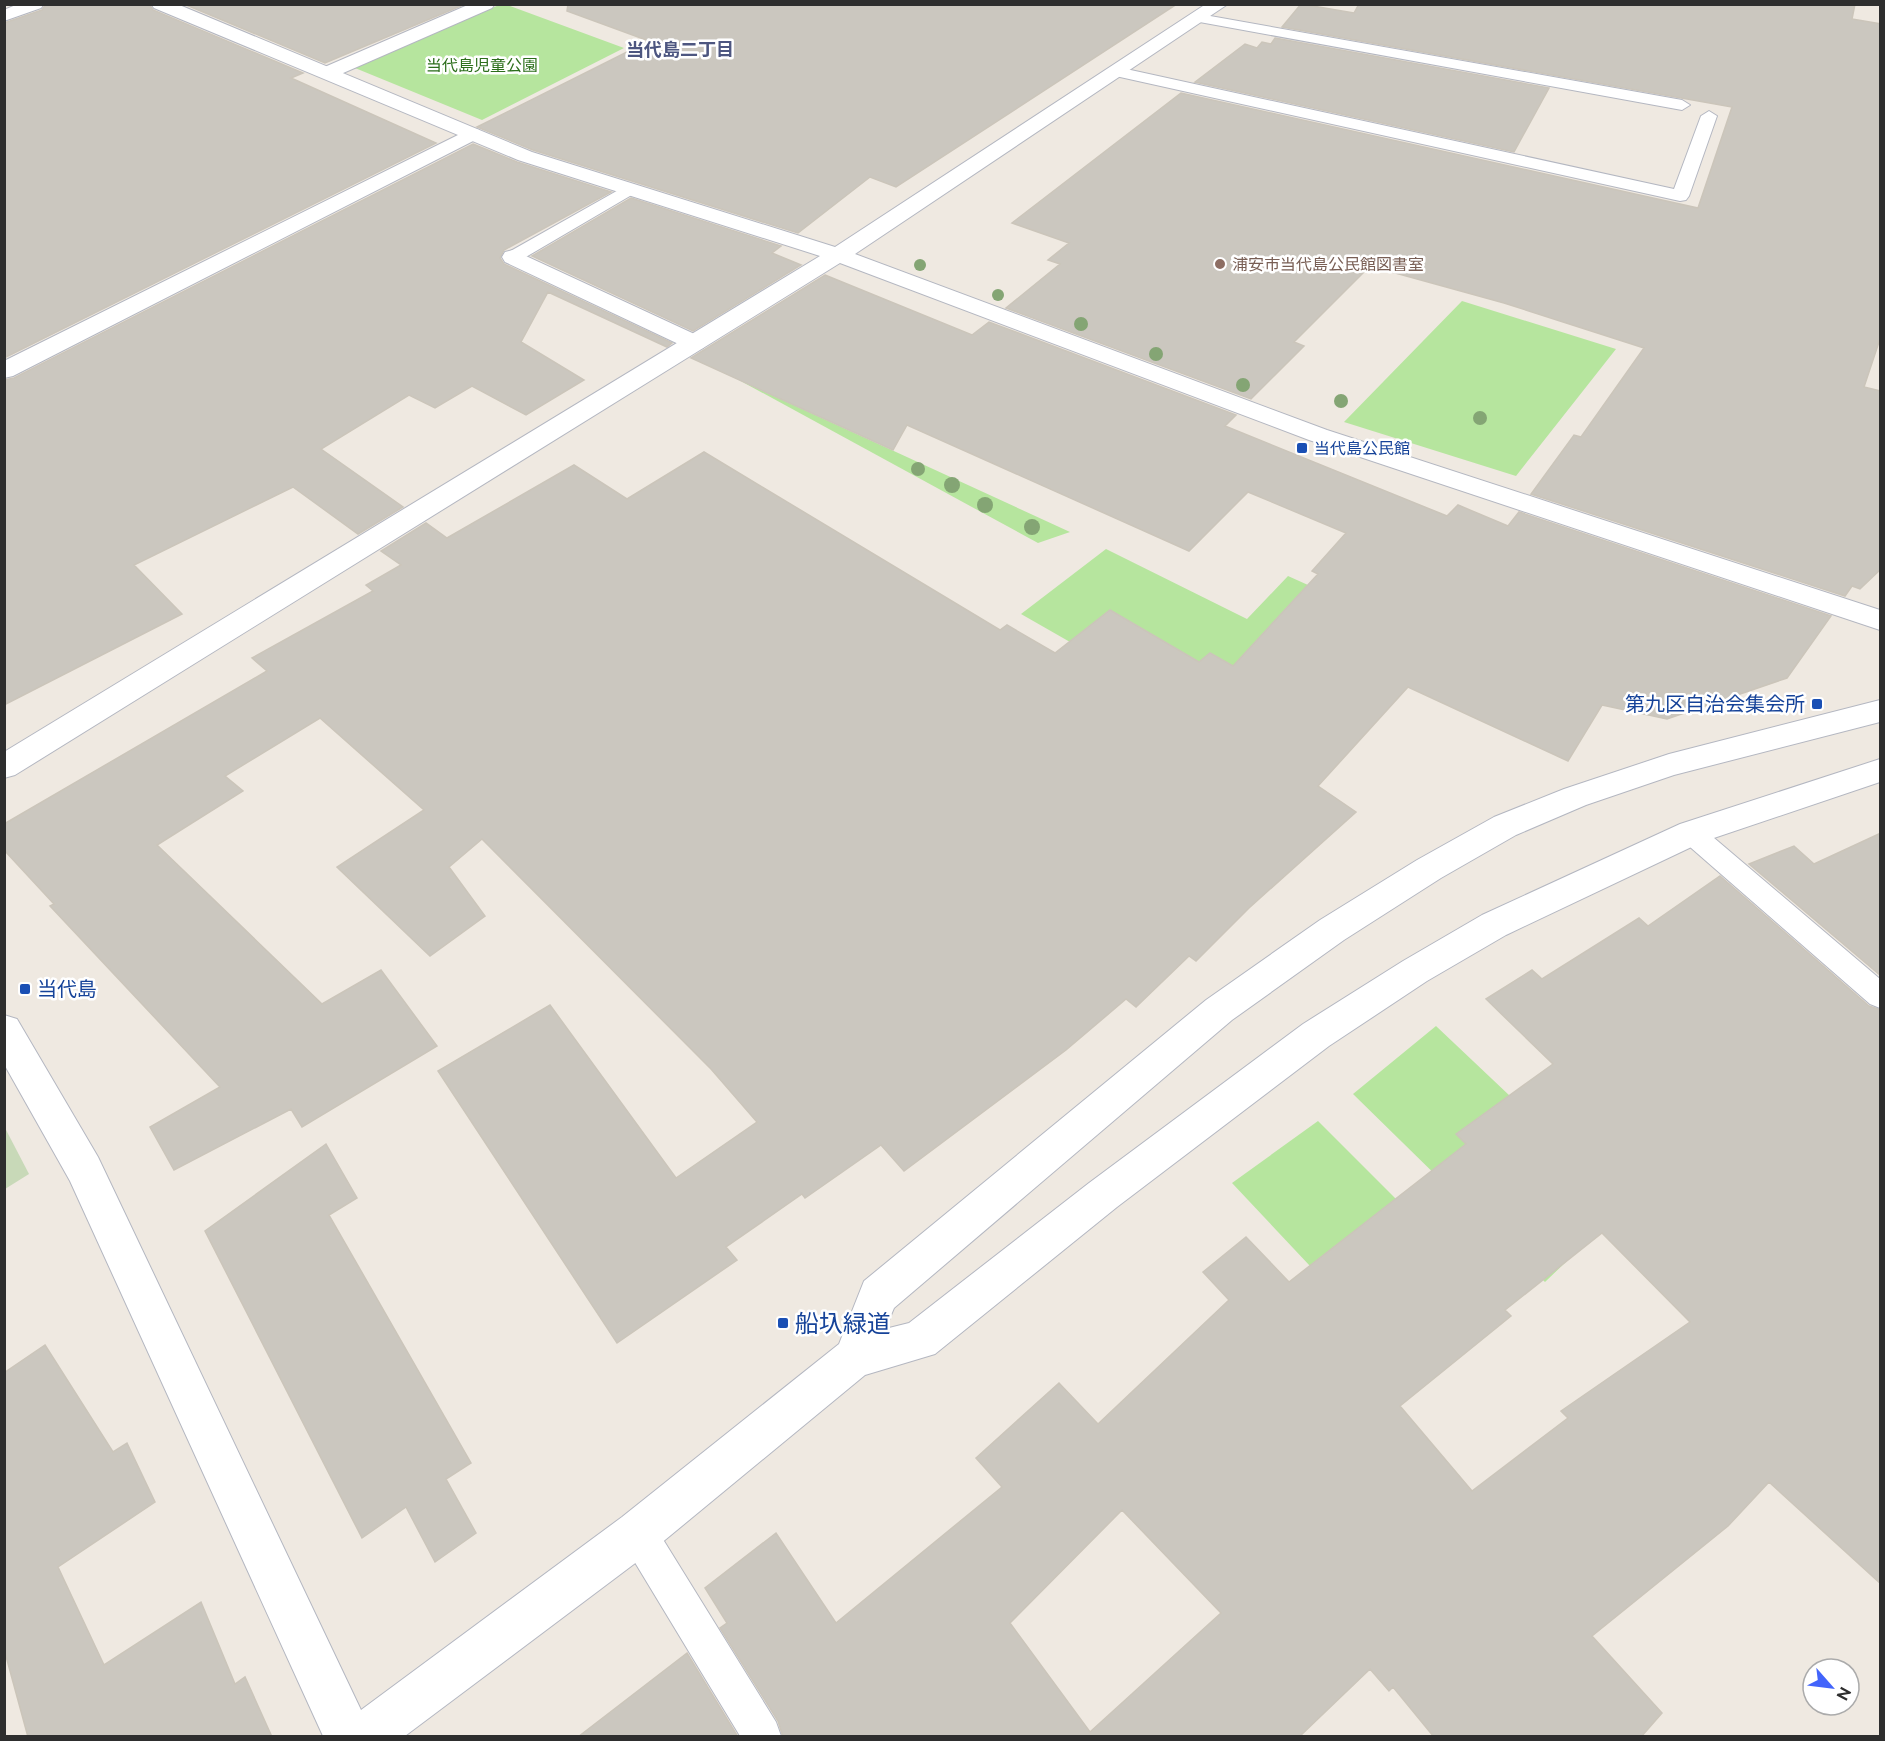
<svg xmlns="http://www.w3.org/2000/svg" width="1885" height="1741" font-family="Raleway,'Noto Sans JP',sans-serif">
<rect width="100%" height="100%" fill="#efe9e1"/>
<!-- green -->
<path fill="#b6e59e" d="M499 5H507L624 48 482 120 355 68Z
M1462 301 1616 349 1516 476 1344 422Z
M737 379 1070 532 1038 543Z
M1106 549 1247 619 1288 576 1308 585 1235 667 1210 653 1181 679 1070 642 1021 614Z
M1436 1026 1510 1096 1496 1173 1569 1259 1545 1282 1353 1094Z
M1318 1121 1396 1199 1310 1266 1232 1183Z"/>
<!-- cemetery -->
<path fill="#c8d9b8" d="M4 1126 29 1174 5 1189H4Z"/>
<!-- building -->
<path fill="#cbc7bf" stroke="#cbc5ba" stroke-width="1.5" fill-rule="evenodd" d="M46 4H149L153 10 303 73 291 78 436 143 4 358V23L42 10Z
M184 4H463V5L325 63Z
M568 4H1177L896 187 870 177 798 233 533 150 477 127 649 41 567 11Z
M1301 4 1354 13 1359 4H1855L1852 19 1881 24V336L1864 387 1881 391V569L1860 589 1852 586 1845 596 1531 494 1574 435 1581 437 1644 348 1504 303 1370 266 1294 342 1304 346 1251 399 1006 308 1060 264 1048 260 1069 243 1012 223 1181 93 1698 208 1732 107 1282 27Z
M1275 38 1549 88 1514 152 1195 82 1245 44 1257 48 1262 42 1271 44Z
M473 144 517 162 611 192 504 250 500 258 504 264 672 343 667 347 548 292 521 342 584 380 526 415 472 386 435 408 409 395 321 449 403 507 358 534 293 487 134 565 182 614 4 705V380L14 378Z
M631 198 781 246 772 253 801 265 693 331 532 256Z
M825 275 972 335 989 322 1236 415 1225 426 1447 516 1458 505 1508 526 1519 512 1831 616 1787 678 1667 719 1602 705 1568 761 1408 687 1318 786 1356 812 1249 908 1196 961 1189 956 1136 1007 1126 999 1066 1050 904 1171 881 1145 805 1198 802 1194 726 1247 737 1260 617 1343 438 1071 550 1005 676 1178 757 1122 711 1069 482 839 449 867 485 916 430 956 337 867 424 810 320 718 225 776 243 791 157 845 322 1004 381 970 437 1046 302 1127 291 1109 174 1170 150 1127 220 1087 50 906 54 904 4 850V824L267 671 252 658 373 591 366 585 401 565 381 551 426 523 447 538 574 465 627 499 704 452 1000 630 1007 625 1055 653 1110 610 1199 662 1210 653 1233 666 1318 574 1312 571 1346 533 1248 492 1189 551 907 425 893 450 691 358Z
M1881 833V976L1749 864 1794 846 1814 864Z
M1720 876 1869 1006 1881 1010V1584L1769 1482 1728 1526 1592 1636 1662 1713 1641 1737H1434L1393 1687 1389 1691 1370 1669 1299 1737H783L778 1721 720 1628 727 1623 705 1588 776 1533 836 1623 1002 1487 976 1458 1059 1383 1098 1424 1229 1300 1203 1272 1246 1237 1289 1282 1466 1144 1456 1134 1553 1064 1486 999 1532 970 1542 979 1639 918 1648 926ZM1602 1233 1690 1322 1561 1411 1568 1418 1472 1491 1400 1406 1511 1316 1505 1310ZM1122 1510 1221 1613 1090 1732 1010 1623Z
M326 1144 357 1198 329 1215 471 1463 446 1479 476 1533 435 1562 406 1507 362 1538 205 1231Z
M45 1345 113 1452 127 1443 155 1502 58 1567 104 1665 201 1602 235 1684 245 1677 272 1737H28L4 1649V1373Z
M687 1653 738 1737H578Z"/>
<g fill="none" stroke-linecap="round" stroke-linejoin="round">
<!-- service casing -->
<g stroke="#b4b7c1" stroke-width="2">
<path id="service" d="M1199 14 1682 100 1690 105 1682 110 1194 21 1192 18 1194 15Z
M1117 67 1674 189 1701 116 1709 111 1717 116 1689 196 1686 200 1680 201 1111 75 1109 72 1111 69Z
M629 184 635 185 638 189 635 193 519 261H507L504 257 507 253Z
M1691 823 1700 826 1880 979V1008L1870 1004 1682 840 1678 833 1682 826Z
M638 1515 651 1520 776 1722 781 1736H740L625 1546 620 1533 625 1520Z"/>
</g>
<!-- minor casing -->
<g stroke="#b4b7c1" stroke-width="2">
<path id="minor" d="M18 4H44L41 8 4 21V10Z
M470 4H495L492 8 334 77H320L317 73 320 69Z
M472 128 479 130 482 134 479 138 13 376 4 378V361Z
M513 250 703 338 707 343 703 348 695 350 687 348 505 262 502 257 505 252Z"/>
</g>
<!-- tertiary casing -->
<g stroke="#b4b7c1" stroke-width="2">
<path id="tertiary" d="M151 4H177L532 152 835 247 1206 4H1228L855 254 1327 430 1880 610V630L1309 440 840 263 15 775 4 778V752L820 256 518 160 154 8Z
M1880 700V722L1674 775 1586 805 1516 835 1441 878 1344 940 1232 1020 894 1308 885 1329 909 1323 1089 1183 1303 1024 1403 961 1482 915 1680 824 1880 759V782L1702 842 1506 935 1427 981 1329 1046 1117 1207 935 1354 865 1375 654 1549 405 1736H323L70 1181 4 1064V1015L17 1019 98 1157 361 1710 622 1517 839 1344 864 1281 1206 1000 1320 920 1417 860 1494 817 1564 789 1669 754Z"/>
</g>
<!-- service -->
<use href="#service" fill="#fff" fill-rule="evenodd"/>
<!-- minor -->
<use href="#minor" fill="#fff" fill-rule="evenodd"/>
<!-- tertiary -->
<use href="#tertiary" fill="#fff" fill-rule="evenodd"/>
</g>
<!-- trees -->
<g fill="#84a574">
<circle cx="920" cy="265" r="6"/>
<circle cx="998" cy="295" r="6"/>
<circle cx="1081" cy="324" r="7"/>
<circle cx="1156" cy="354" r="7"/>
<circle cx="1243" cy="385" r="7"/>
<circle cx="1341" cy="401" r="7"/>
<circle cx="1480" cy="418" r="7"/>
<circle cx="918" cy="469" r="7"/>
<circle cx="952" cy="485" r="8"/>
<circle cx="985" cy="505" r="8"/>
<circle cx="1032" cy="527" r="8"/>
</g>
<!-- markers -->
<circle fill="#8d6e63" stroke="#fff" stroke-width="2" cx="1220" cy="264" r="6"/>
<g fill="#1a4fb4" stroke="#fff" stroke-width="2">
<rect x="1296" y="442" width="12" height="12" rx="3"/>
<rect x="1811" y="698" width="12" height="12" rx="3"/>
<rect x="19" y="983" width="12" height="12" rx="3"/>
<rect x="777" y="1317" width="12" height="12" rx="3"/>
</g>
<g text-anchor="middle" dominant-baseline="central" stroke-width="5" stroke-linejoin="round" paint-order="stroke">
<!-- far-park labels -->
<g font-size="16" fill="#2c6e1b" stroke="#fff">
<text x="482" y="65">当代島児童公園</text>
</g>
<!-- far-education labels -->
<g font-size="16" fill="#785e54" stroke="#fff" text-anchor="start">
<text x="1232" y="264">浦安市当代島公民館図書室</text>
</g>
<!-- far-transit labels -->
<g font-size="16" fill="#164399" stroke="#fff" text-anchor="start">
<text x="1314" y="448">当代島公民館</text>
</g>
<!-- far-neighbourhood labels -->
<g font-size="18" font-weight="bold" fill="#4d5680" stroke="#fff">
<text x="680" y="49">当代島二丁目</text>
</g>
<!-- transit labels -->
<g font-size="20" fill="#164399" stroke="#fff" text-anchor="end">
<text x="1805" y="704">第九区自治会集会所</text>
<text x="37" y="989" text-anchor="start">当代島</text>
</g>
<!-- near-transit labels -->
<g font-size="24" fill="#164399" stroke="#fff" text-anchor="start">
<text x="795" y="1323">船圦緑道</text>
</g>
</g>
<!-- border -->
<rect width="1885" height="1741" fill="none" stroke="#2e2e2e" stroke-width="12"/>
<!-- north arrow -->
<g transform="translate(1831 1687) rotate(118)"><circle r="28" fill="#ffffff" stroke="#ababab" stroke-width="1.5"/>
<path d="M0-4.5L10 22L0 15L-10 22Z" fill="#4264fb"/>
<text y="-9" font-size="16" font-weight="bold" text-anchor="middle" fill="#2e2e2e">N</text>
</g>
</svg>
